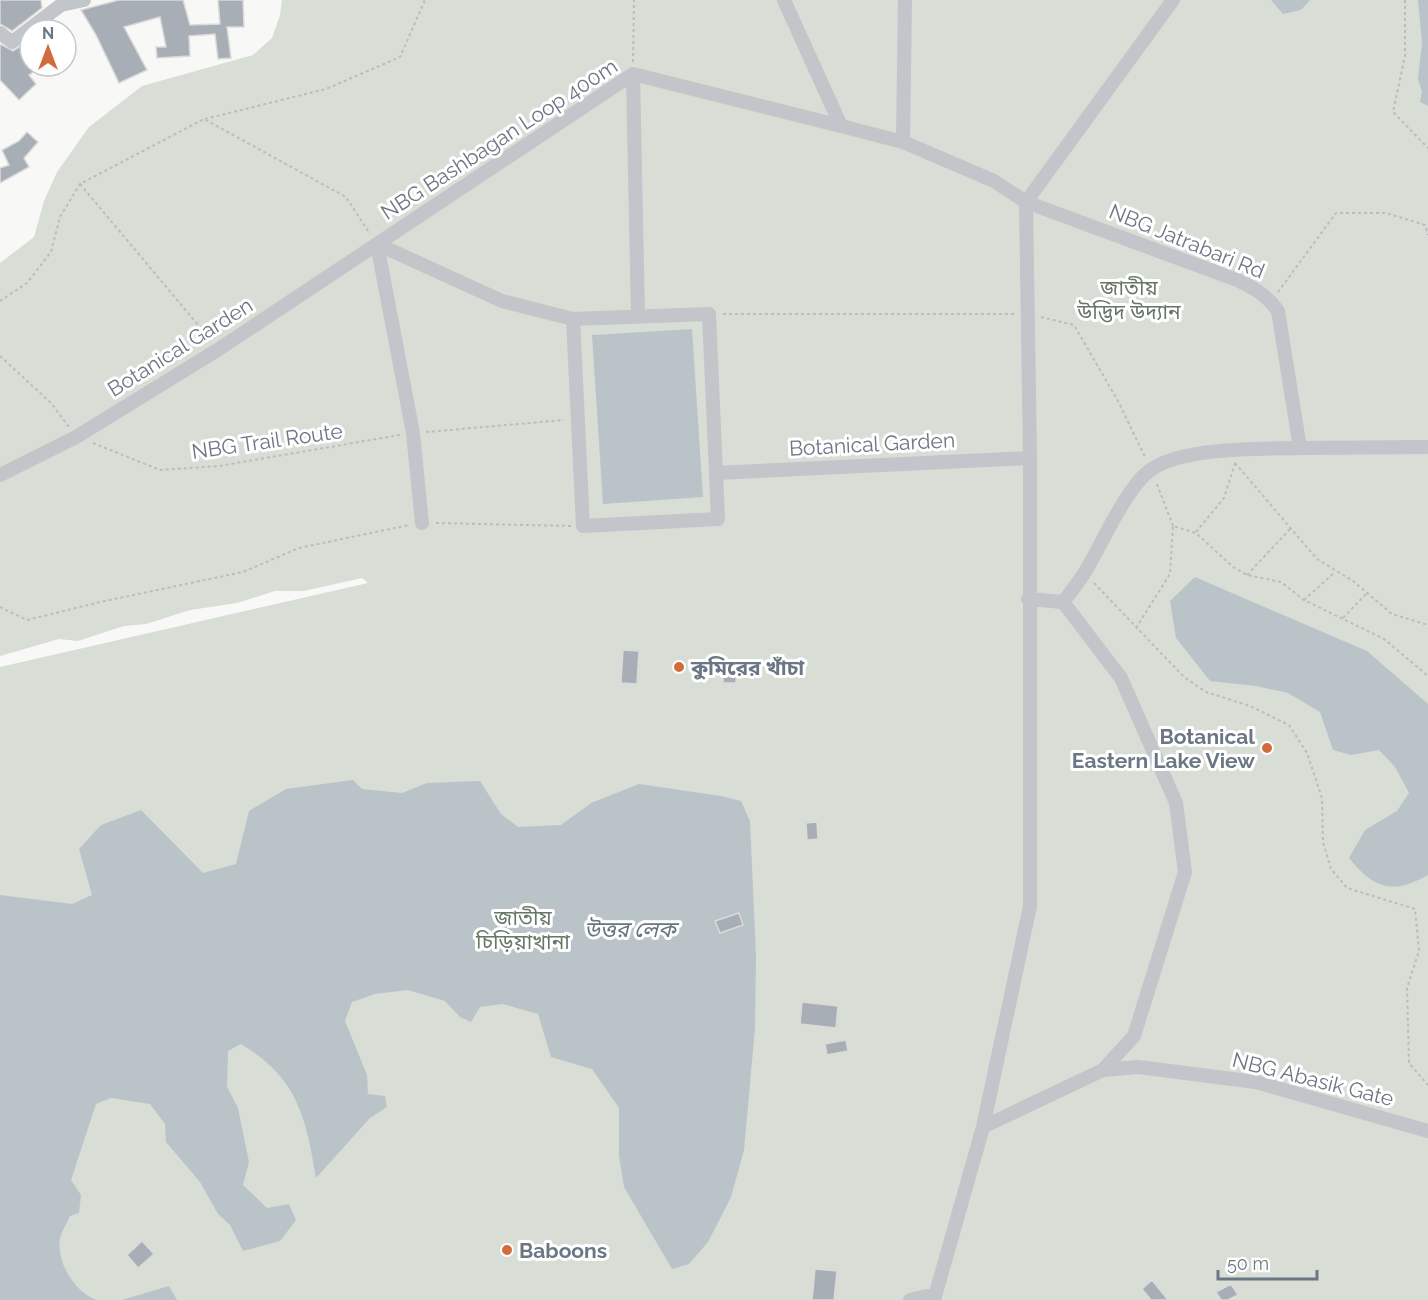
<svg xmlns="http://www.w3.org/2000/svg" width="1428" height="1300" font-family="Raleway,'Noto Sans Bengali',sans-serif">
<rect width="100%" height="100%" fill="#f8f8f6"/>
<!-- green -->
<path fill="#d8ddd6" d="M282 0H1428V1300H0V667L368 583 362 578 304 591H275L237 603 190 610 146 624 124 626 78 641 59 639 0 656V263L34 237 44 201 57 172 89 127 142 86 253 55 272 38 280 15Z"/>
<!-- water -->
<path fill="#bac3c8" d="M1271 0H1310L1301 10 1283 14Z
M1418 0H1428V106L1420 102 1422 92 1418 79 1422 43Z
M692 329 703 497 603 504 592 335Z
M1195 577 1367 651 1428 704V875C1393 895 1374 889 1349 858L1365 830 1397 811 1409 793 1395 767 1379 750 1351 755 1333 750 1320 712 1288 693 1256 686 1210 681 1176 638 1170 601Z
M353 780 362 789 402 793 427 783 480 781 501 814 518 827 561 825 591 803 639 784 721 796 741 801 750 821 756 956 755 1028 744 1150 731 1197 708 1242 689 1264 672 1269 624 1187 619 1156V1108L592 1069 551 1057 538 1014 503 1004 480 1007 471 1022 460 1017 445 1001 408 990 375 994 352 1002 345 1021 367 1075 368 1094 385 1096 387 1107 370 1118 316 1178C306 1118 298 1078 241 1044L228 1051 227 1087 238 1108 249 1162 243 1185 267 1208 289 1204 296 1220 280 1241 243 1251 230 1225 218 1214 200 1182 166 1142 165 1124 150 1104 111 1098 96 1104 71 1180 81 1195 79 1213 70 1216C67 1223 62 1231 60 1238 56 1262 75 1293 97 1300H0V895L72 904 92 895 79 849 101 825 141 810 203 873 236 864 249 811 286 789Z
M169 1286 177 1300H122Z"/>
<!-- building -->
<path fill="#a8aeb5" stroke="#dadad9" stroke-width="1.5" d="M0 0H41L42 8 12 31 0 24Z
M119 0H183L190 25 220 24 218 0H243L244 27H227L231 58 218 59 215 34 189 36 190 56 157 58 156 47H166L160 17 124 27 147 70 119 83 96 35 81 10Z
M30 40V66H42L29 75 36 84 19 100 0 80V44L13 51Z
M27 132 38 142 24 158 29 167 0 183V168L9 165 2 150 19 141Z
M623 650 639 651 637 684 621 683Z
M724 663 737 664 736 683H723Z
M817 822 818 839 807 840 806 823Z
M739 913 743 925 720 933 715 921Z
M802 1002 838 1006 836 1028 800 1024Z
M846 1040 848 1051 827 1055 825 1044Z
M142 1241 154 1254 138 1268 127 1255Z
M815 1269 837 1271 834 1300H812Z
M1152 1280 1168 1300H1151L1142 1289Z
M1231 1284 1238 1295 1228 1300H1221L1216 1292Z"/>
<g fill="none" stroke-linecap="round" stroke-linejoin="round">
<!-- path -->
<path stroke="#babdbf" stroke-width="2" stroke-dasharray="3 3" stroke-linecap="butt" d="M1405 0V56L1393 112 1428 148
M633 62 634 0
M205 119 326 89 400 57 425 0
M80 184 209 338
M1278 292 1336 213H1386L1425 225 1428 235
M0 301 27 283 51 252 60 217 80 184 204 119 346 197 370 234
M723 314H1015
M1041 317 1074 325 1118 401 1145 457
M0 356 51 403 69 427
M426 432 564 420
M93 443 160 470 219 466 400 435
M1235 463 1317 559 1353 581 1392 614 1428 625
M1157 484 1173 526
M436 523 571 526
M1196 532 1224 498 1235 463
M1247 575 1290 529
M1094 583 1184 677 1206 692 1250 706 1289 725 1307 753 1322 798 1323 842 1331 869 1347 888 1415 909 1419 951 1407 988 1409 1063 1428 1085
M1304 600 1335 572
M0 607 27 620 100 602 243 572 299 548 409 525
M1343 618 1366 594
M1136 628 1170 574 1173 526 1196 533 1233 567 1247 575 1281 582 1304 600 1384 639 1428 676"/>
<!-- minor -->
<path stroke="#c2c5c9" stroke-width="14" d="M784 0 841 126 903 142 994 181 1026 202 1237 280C1254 288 1267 295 1278 311L1300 448 1428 447
M0 33 12 42 61 5 84 0
M633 74 638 317
M633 74 841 126
M903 142 905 0
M1026 202 1173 0
M377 244 502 301 573 319 709 314 718 519 583 526 573 319
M377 244 413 433 422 523
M717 473 1030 458
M0 475 76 437 219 349 633 74
M1028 599 1063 602 1121 678 1176 803 1185 872 1134 1036 1103 1070
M1063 602C1071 592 1078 583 1085 572 1101 546 1127 485 1152 469 1184 447 1262 449 1300 448
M983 1127 1103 1070 1138 1067 1256 1082 1428 1131
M910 1300 935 1294
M934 1300 983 1127 1030 906V458L1026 202"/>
</g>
<!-- markers -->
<g fill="#d36c3c" stroke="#fff" stroke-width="2">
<circle cx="679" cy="667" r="6"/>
<circle cx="1267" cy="748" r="6"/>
<circle cx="507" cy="1250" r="6"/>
</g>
<g text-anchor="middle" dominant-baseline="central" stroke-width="6" stroke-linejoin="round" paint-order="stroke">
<!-- street labels -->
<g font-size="21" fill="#6b7784" stroke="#fff">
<text transform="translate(499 139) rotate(-33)">NBG Bashbagan Loop 400m</text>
<text transform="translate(1187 241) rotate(22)">NBG Jatrabari Rd</text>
<text transform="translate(180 347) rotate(-32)">Botanical Garden</text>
<text transform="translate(267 441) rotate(-8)">NBG Trail Route</text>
<text transform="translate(872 444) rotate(-3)">Botanical Garden</text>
<text transform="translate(1313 1079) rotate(14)">NBG Abasik Gate</text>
</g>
<!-- park labels -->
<g font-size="21" fill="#667765" stroke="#fff">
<text x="1129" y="287">জাতীয়<tspan x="1129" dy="24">উদ্ভিদ উদ্যান</tspan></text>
<text x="523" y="917">জাতীয়<tspan x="523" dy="24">চিড়িয়াখানা</tspan></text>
</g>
<!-- poi labels -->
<g font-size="21" font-weight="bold" fill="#6b7784" stroke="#fff" text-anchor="start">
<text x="691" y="667">কুমিরের খাঁচা</text>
<text x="1255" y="736" text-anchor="end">Botanical<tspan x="1255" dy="24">Eastern Lake View</tspan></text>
<text x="519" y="1250">Baboons</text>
</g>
<!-- water labels -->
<g font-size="22" font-style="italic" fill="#67777f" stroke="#fff">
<text x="630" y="929">উত্তর লেক</text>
</g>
</g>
<!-- north arrow -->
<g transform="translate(48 48)"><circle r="28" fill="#ffffff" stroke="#c4c9ce" stroke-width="1.5"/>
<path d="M0-4.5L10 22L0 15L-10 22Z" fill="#d36c3c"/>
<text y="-9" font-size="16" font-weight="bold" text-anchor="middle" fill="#6b7784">N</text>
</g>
<!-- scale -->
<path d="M1218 1270v9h99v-9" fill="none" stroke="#6b7784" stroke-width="3"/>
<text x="1227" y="1270" font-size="18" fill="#6b7784" stroke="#ffffff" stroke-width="4.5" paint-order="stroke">50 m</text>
</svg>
